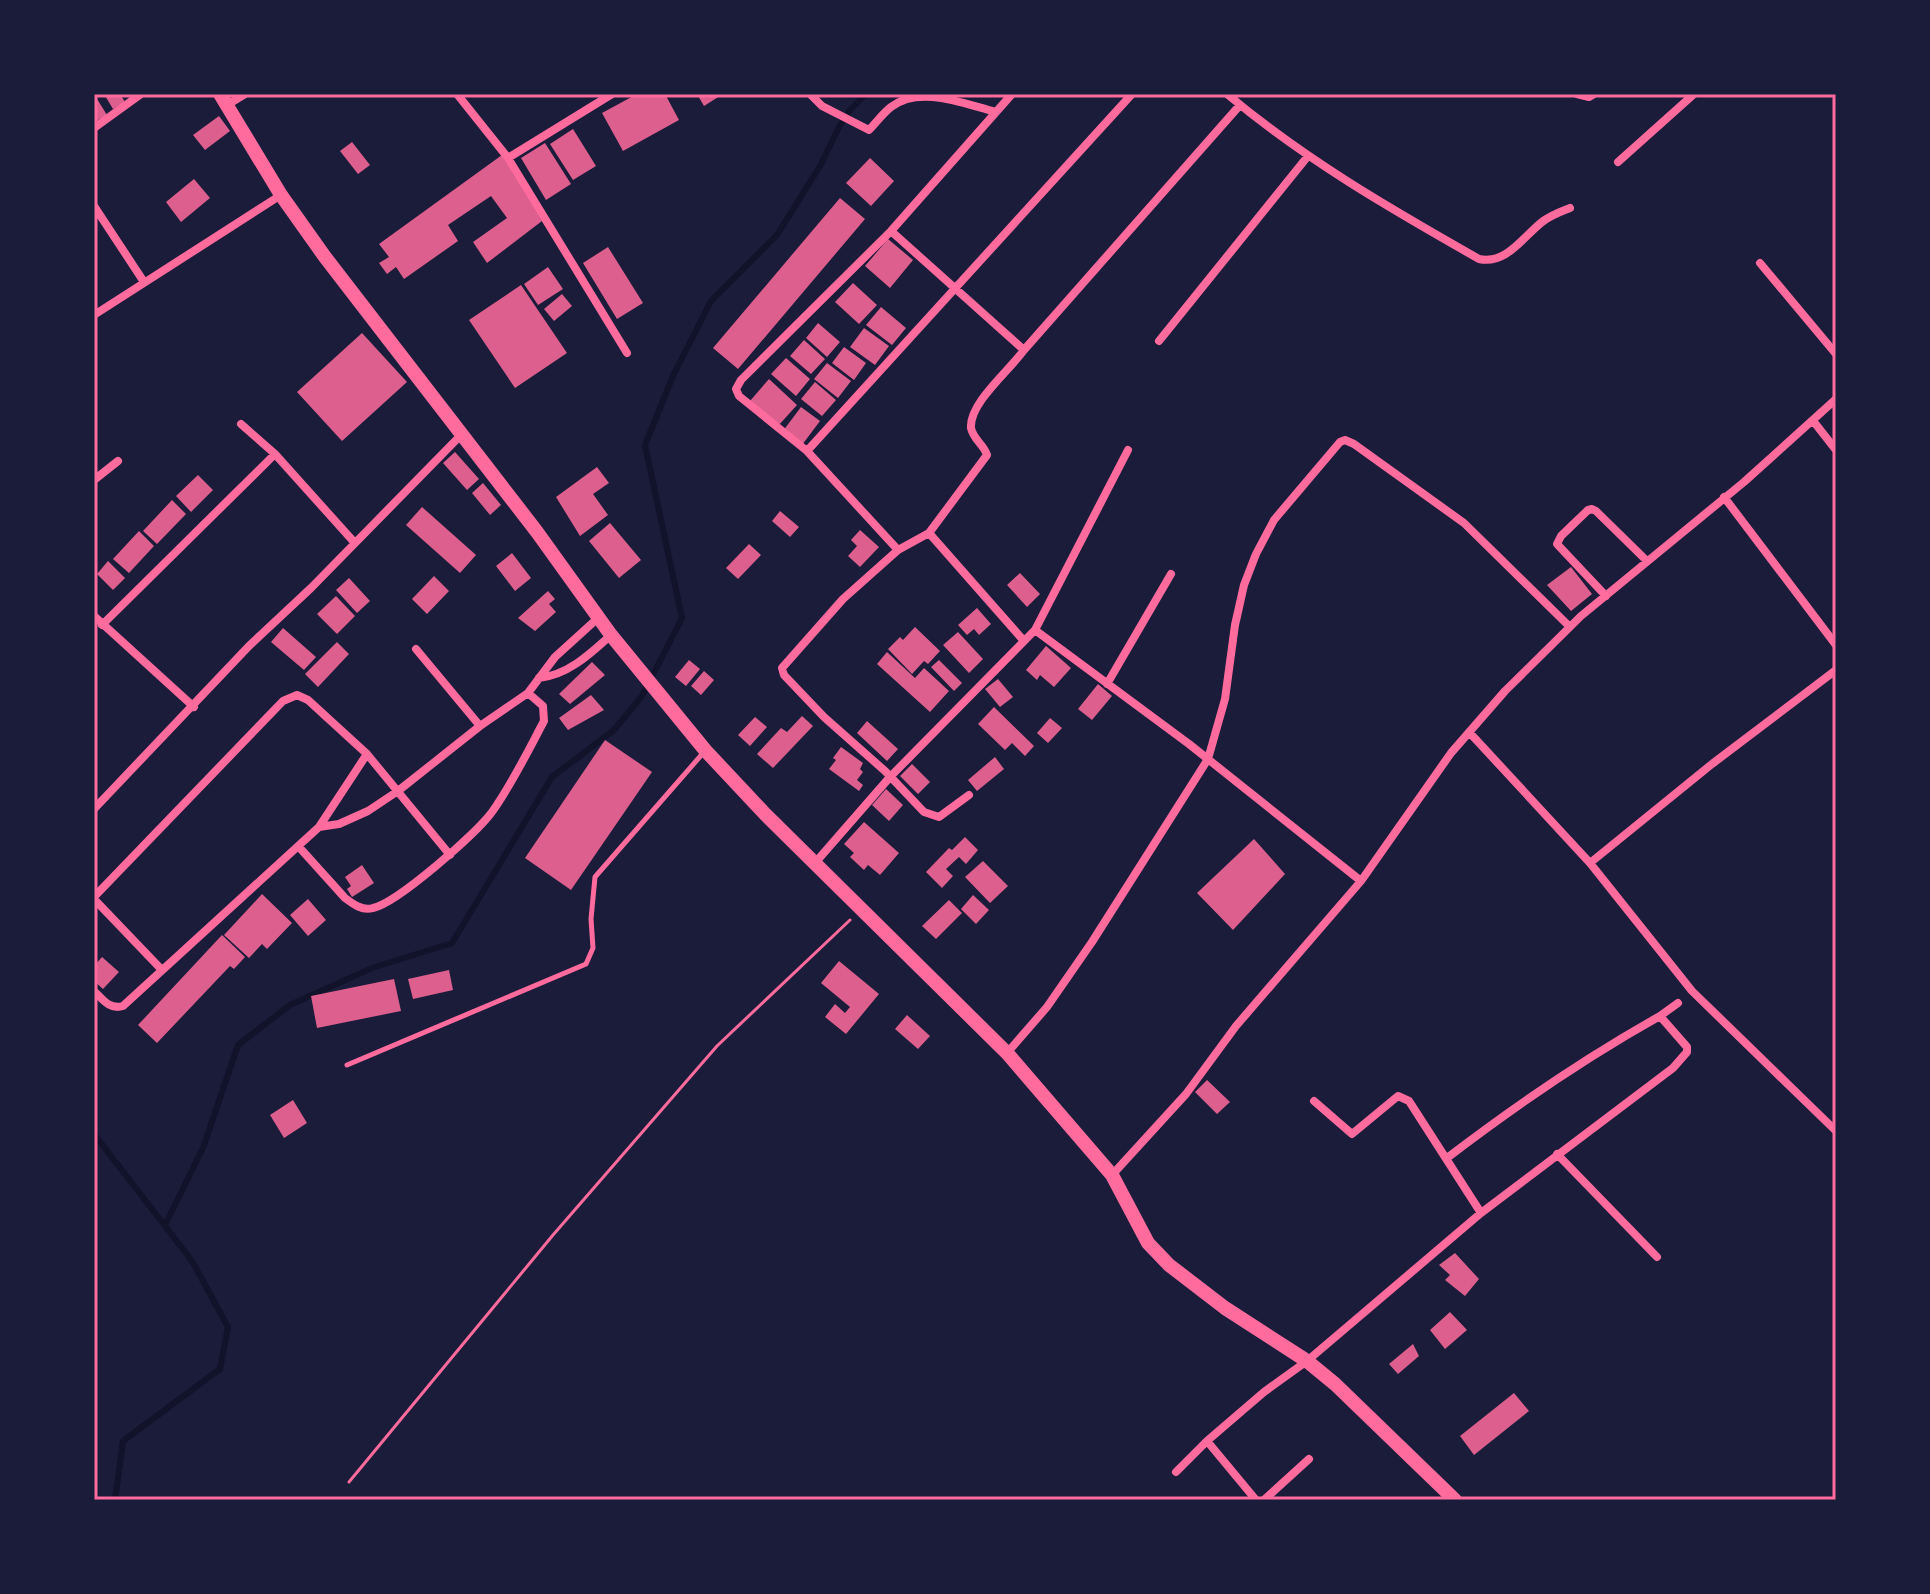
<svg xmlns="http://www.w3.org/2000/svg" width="1930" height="1594" font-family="Figtree,sans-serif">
<rect width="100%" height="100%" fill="#1b1b3a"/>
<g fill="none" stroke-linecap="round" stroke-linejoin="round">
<!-- stream -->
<path stroke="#12122b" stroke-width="6" d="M94 1134 192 1261 228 1327 220 1369 123 1441 115 1500
M165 1225 203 1148 238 1045 290 1005 372 968 452 943 552 777 614 730 642 696 682 618 645 445 673 376 711 301 777 235 820 166 840 125 850 110 866 94"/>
</g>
<!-- building -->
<path fill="#dd5f8e" d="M94 94 107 115 94 122Z
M104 94H120L125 102 113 109Z
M637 94H665L679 120 623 151 602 113Z
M697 94H723L704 106Z
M219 116 230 131 205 150 193 135Z
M573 129 596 166 573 180 550 144Z
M352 142 370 165 358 174 340 151Z
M545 143 571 184 546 200 521 158Z
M502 155 542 221 487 263 473 242 507 218 491 196 448 225 458 241 404 279 396 267 387 274 379 263 389 257 379 244Z
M870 158 894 181 871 206 846 183Z
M194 179 210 198 181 222 166 202Z
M840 198 865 219 738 369 713 348Z
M888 239 913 260 890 288 865 266Z
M608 247 643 303 617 319 583 263Z
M548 267 563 289 538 305 524 284Z
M853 283 877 305 859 324 835 302Z
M521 285 567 353 515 388 469 320Z
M562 294 572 306 554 321 544 309Z
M881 307 906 328 892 345 866 325Z
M818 323 840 342 827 357 806 338Z
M864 328 889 346 875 365 850 347Z
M362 333 407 382 342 441 297 392Z
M804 340 825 359 811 374 790 356Z
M844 347 866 363 854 380 832 363Z
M786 358 810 379 796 396 771 374Z
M827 363 851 381 838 398 814 379Z
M769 379 797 405 778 426 750 401Z
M815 382 836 400 822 416 801 399Z
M801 407 820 421 802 445 783 431Z
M455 452 479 479 467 490 443 463Z
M597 467 609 483 593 494 608 515 580 536 556 497Z
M198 475 213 490 191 512 176 496Z
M483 483 501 505 490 515 472 493Z
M172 500 186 514 157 544 143 531Z
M422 507 476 555 460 573 406 525Z
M780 511 799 527 790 537 772 521Z
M610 523 641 560 619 578 589 541Z
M860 530 879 547 860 567 848 556 857 546 851 540Z
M139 531 154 546 129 573 113 559Z
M749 544 761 555 738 579 726 568Z
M512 553 531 578 515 591 496 566Z
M108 561 125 578 113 590 97 574Z
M1571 567 1592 594 1571 611 1547 585Z
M1020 573 1040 594 1027 607 1007 585Z
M434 576 449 591 427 614 412 599Z
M349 578 370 601 357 613 336 590Z
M548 591 555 599 549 604 556 612 535 631 518 618Z
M336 596 355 616 337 634 317 614Z
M977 608 991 624 979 635 974 629 967 635 958 625Z
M915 627 940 651 928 664 924 661 912 674 888 649 900 637 903 640Z
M283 628 316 657 304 670 271 642Z
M958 632 983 659 969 673 943 645Z
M337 642 349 654 318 687 305 674Z
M1046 646 1071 668 1054 687 1040 675 1037 680 1026 670Z
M887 652 915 678 924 668 949 691 930 712 877 664Z
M689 660 700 669 686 686 675 677Z
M939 660 962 683 954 691 931 667Z
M592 662 605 675 570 704 559 694Z
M704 671 714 680 701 695 691 686Z
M998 679 1013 697 1000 707 985 689Z
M1098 684 1112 696 1092 720 1078 709Z
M591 695 604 710 568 730 559 718Z
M994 707 1034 746 1025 756 1012 743 1005 750 978 724Z
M802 716 813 726 773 768 757 754 781 728 787 732Z
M755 717 767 727 750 746 738 735Z
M1050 718 1062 728 1048 743 1037 733Z
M867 721 898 749 887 761 857 733Z
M605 740 652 772 571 890 525 858Z
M841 747 863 763 860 769 863 772 857 780 863 785 859 791 829 769 836 760 833 758Z
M995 757 1004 769 977 791 968 780Z
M912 764 930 782 918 794 900 776Z
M886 789 903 805 889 821 872 805Z
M864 822 899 853 880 875 868 865 864 870 850 857 854 853 844 844Z
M965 837 978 850 966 864 959 857 946 869 953 876 942 888 926 872 949 848 952 850Z
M1254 839 1285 874 1233 930 1197 893Z
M983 861 1008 886 990 903 965 877Z
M362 865 374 883 352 897 347 889 351 886 345 877Z
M262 894 292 923 267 949 262 944 249 958 224 935Z
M973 895 989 910 976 924 961 909Z
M308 899 326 920 308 936 290 915Z
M949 900 962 913 936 939 922 926Z
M222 935 245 957 234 969 230 966 157 1043 138 1025Z
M102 957 119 972 103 989 94 981V966Z
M839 961 879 994 846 1034 825 1017 835 1004 845 1013 850 1007 821 983Z
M449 970 453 990 413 999 408 979Z
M394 979 401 1011 317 1028 311 996Z
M907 1015 930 1036 918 1049 895 1029Z
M1207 1080 1230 1102 1217 1114 1195 1092Z
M293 1100 307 1123 284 1138 270 1115Z
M1455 1253 1479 1279 1465 1296 1445 1280 1450 1275 1439 1265Z
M1450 1312 1467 1330 1445 1349 1430 1330Z
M1413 1344 1419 1356 1398 1374 1389 1364Z
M1514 1393 1529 1411 1474 1455 1460 1436Z"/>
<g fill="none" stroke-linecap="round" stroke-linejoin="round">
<!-- path -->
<path stroke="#ff6b9d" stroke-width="3" d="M349 1482 553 1235 717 1046 850 920"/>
<!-- service -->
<path stroke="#ff6b9d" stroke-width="5" d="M347 1065 586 964 593 948 591 919 595 877 704 752"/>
<!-- minor -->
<path stroke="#ff6b9d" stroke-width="8" d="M457 94 508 158 627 353
M810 94 822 106 869 130C876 123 883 113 891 107 920 85 964 104 996 112
M1227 94C1304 159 1391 209 1479 259 1506 265 1523 237 1542 222 1551 215 1560 212 1570 208
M1577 94 1589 97 1594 94
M227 105 245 94
M94 128 141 94
M508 158 612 94
M1618 162 1694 94
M94 206 144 282
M891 231 1024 350 1240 105
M1760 263 1836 354
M94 315 281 195
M1159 341 1308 156
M1814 422 1836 450
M241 424 275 454 354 542
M807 451 1132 94
M94 480 118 461
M1724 497 1836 645
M929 533 1024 641
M898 550 807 451 739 396 736 389 741 380 891 231 1012 94
M1606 596 1557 544 1561 536 1588 510 1592 509 1596 511 1647 561
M94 616 194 707
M102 625 275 454
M1035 630 1189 744 1361 881
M416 649 480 726
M539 678C568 675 590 654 611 635
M1107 684 1171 574
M1469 732 1590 863 1692 991 1836 1131
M969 795 939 817 924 812 885 771 824 717 784 675 782 668 843 599 898 550 929 533 987 455C984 445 973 439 971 428 969 403 1010 370 1024 350
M94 809 249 646 311 588 462 434
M319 827 367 754
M299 847 345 898C353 904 362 911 373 908 397 903 476 834 492 812 512 784 528 751 544 721L543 706 528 693
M815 863 890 777 1035 630 1128 450
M1590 863 1712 764 1836 670
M94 897 283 701 297 695 308 700 367 754 450 855
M94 899 161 969
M94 991C103 1000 110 1010 123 1006L319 827 339 824 368 811 398 791 480 726 528 693 555 657 598 618
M1007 1053 1047 1007 1092 942 1208 759 1225 699 1235 625 1244 585 1256 554 1274 520 1340 442 1345 440 1354 444 1464 523 1570 627
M1314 1101 1352 1134 1398 1096 1409 1101 1481 1213
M1557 1154 1657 1257
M1447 1158C1515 1106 1585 1058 1660 1016
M1112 1175 1186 1094 1236 1026 1361 881 1451 753 1505 691 1581 616 1744 482 1836 399
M1176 1472 1207 1441
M1256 1500 1207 1441 1264 1392 1307 1361 1481 1213 1673 1068 1687 1052V1047L1660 1016 1678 1003
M1264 1500 1309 1459"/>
<!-- secondary -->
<path stroke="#ff6b9d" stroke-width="14" d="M220 94 281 195 325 257 537 532 611 635 705 750 765 814 1007 1053 1112 1175 1148 1243 1169 1265 1225 1308 1307 1361 1335 1384 1455 1500"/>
</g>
<!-- border -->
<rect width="1930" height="1594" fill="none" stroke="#1b1b3a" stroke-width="192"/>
<rect x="96" y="96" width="1738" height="1402" fill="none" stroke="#ff6b9d" stroke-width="3"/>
</svg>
